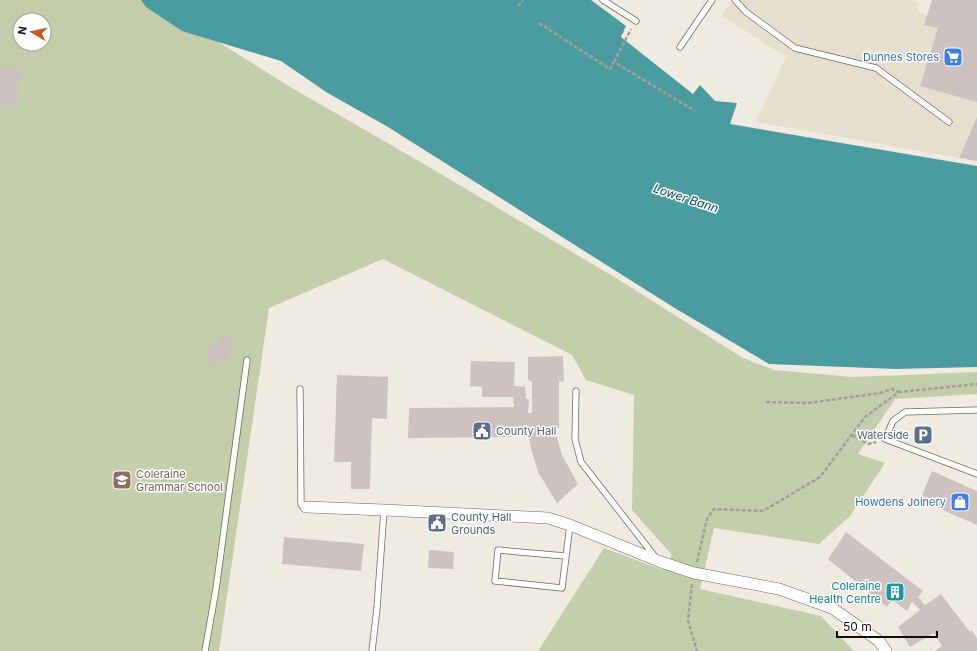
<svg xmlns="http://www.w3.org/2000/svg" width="977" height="651" font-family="Inter,sans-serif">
<rect width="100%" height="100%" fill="#f0ebe1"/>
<!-- built -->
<path fill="#e7dfce" d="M734 0H912L918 2V12L927 16 925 25 938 28 977 102V117L959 158 756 122 786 57 721 15Z"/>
<!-- green -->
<path fill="#c4ceab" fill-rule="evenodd" d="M0 0H151L292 88 424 164 616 278 743 358 774 370 853 377 977 372V394L895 399 858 454 885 463 850 516 819 544 714 528 700 589 821 616 854 651H538L604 548 663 570 672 555 632 510 634 395 586 380 572 355 383 259 269 308 219 651H0ZM20 20H44V44H20Z"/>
<!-- water -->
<path fill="#4b9ca0" d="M141 0H591L626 26 621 37 693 94 700 85 715 101 737 103 730 124 977 166V367L896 369 769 364 673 307 388 127 326 92 281 61 182 31 146 7Z"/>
<!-- building -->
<path fill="#cec2c0" d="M932 0H977V102L920 86 938 28 924 25Z
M0 66 21 68 17 106 0 105Z
M977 117V161L959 158Z
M221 335 233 337 228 362 218 360 217 366 206 364 210 344 219 345Z
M563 356 564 382 559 381V428L554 427 562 455 578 484 557 503 538 472 531 448 528 434 509 437 408 438 409 408 514 407 513 397H482V387L470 386 471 361 515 362 514 386 525 387 526 399H529L528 413H532V382L528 380V357Z
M337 375 388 377 387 419 372 418 370 489H351V462H334Z
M932 471 977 491V525L920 500Z
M846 532 923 591 918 597 925 605 941 594 970 632 972 630 977 638V651H934L942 646 934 633 910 647 898 627 920 610 912 602 907 611 892 600 887 607 828 559Z
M284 537 364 544 361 571 282 564Z
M429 550 454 552 453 569 428 568Z"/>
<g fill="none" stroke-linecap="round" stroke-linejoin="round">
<!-- lane casing -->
<g stroke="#6c6860" stroke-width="7">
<path id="lane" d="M603 0 636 21
M735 0 746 12 795 48 876 68 949 122
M680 47 712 0
M300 389 301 505 306 507
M576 391 575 439 581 462 656 558
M977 410 905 412 893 421 885 439 977 474
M565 556 498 550 495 581 562 588 570 525
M205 651 216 589 247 360
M372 651 377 608 384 510"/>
</g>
<!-- street casing -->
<g stroke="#6c6860" stroke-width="12">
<path id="street" d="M306 507 384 510 548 518 570 525 661 562 694 573 779 589 832 608 879 641 886 651"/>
</g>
<!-- path -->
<path stroke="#a3a098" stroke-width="2.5" stroke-dasharray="4 2" stroke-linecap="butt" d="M518 6 523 0
M539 23 610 69 614 62 695 111
M614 62 631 29
M766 402 808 403 880 393 892 389 899 392
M852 435 868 444 876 442
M697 562 707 519 714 509 763 511 820 477 865 417 899 392 977 384
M692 584 688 620 697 651"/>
<!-- lane -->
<use href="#lane" stroke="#fff" stroke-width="5.5"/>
<!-- street -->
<use href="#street" stroke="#fff" stroke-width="11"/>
</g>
<!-- icons -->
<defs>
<g id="supermarket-square" transform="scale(1)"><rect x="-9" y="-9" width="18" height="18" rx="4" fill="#3f7fe0" stroke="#fff"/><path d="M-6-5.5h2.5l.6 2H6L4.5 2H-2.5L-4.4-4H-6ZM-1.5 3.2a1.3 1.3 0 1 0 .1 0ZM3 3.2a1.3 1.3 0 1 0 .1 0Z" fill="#fff"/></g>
<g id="civic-square" transform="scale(1)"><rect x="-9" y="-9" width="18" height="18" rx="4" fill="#5c6f8a" stroke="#fff"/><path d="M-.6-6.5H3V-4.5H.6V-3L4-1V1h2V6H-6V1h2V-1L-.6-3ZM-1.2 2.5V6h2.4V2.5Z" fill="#fff"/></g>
<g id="parking-square" transform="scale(1)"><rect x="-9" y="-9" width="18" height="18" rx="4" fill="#5c6f8a" stroke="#fff"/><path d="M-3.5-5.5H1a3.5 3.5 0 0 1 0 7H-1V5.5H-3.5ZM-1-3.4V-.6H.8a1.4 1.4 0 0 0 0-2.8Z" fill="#fff"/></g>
<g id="school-square" transform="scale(1)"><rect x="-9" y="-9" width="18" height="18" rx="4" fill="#8d6e63" stroke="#fff"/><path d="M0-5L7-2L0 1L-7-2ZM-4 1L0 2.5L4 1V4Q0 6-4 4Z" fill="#fff"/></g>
<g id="shop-square" transform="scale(1)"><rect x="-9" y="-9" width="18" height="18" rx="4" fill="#3f7fe0" stroke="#fff"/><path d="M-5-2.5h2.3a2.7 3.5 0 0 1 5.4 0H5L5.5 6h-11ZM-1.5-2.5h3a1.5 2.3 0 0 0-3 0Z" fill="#fff"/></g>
<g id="building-square" transform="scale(1)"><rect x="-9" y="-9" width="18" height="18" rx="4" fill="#0f9aa8" stroke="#fff"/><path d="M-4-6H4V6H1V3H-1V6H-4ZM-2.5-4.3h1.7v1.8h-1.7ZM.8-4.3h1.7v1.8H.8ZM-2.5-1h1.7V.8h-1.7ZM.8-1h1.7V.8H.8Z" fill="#fff"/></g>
</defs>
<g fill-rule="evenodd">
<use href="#supermarket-square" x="953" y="57"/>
<use href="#civic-square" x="482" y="431"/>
<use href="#parking-square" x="923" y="435"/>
<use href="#school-square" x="122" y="480"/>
<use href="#shop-square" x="960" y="502"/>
<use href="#civic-square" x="437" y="523"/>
<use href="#building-square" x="895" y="592"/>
</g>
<g text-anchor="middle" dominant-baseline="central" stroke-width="3" stroke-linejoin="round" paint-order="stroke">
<!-- shop labels -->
<g font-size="11" fill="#366cbe" stroke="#fff" text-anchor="end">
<text x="939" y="57">Dunnes Stores</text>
<text x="946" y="502">Howdens Joinery</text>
</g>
<!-- service labels -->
<g font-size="11" fill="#4e5e75" stroke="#fff" text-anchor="start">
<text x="496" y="431">County Hall</text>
<text x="909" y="435" text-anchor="end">Waterside</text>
<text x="451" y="517">County Hall<tspan x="451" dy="13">Grounds</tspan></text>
</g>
<!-- education labels -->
<g font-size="11" fill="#785e54" stroke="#fff" text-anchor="start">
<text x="136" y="474">Coleraine<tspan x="136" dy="13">Grammar School</tspan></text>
</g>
<!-- culture labels -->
<g font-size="11" fill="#0d838f" stroke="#fff" text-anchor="end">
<text x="881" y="586">Coleraine<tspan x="881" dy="13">Health Centre</tspan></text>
</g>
<!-- water labels -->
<g font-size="12" font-style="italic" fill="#025053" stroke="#fff">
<text transform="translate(686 198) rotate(18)">Lower Bann</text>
</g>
</g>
<!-- north arrow -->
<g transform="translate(32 32) rotate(279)"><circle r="19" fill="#ffffff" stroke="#9f9f9e"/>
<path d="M0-3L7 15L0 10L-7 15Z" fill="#c05e21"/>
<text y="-6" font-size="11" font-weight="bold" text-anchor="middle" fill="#100f0c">N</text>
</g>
<!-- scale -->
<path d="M837 631v6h100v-6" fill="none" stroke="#100f0c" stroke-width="2"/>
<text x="843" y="631" font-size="12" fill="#100f0c" stroke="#ffffff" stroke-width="3" paint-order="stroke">50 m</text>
</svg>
